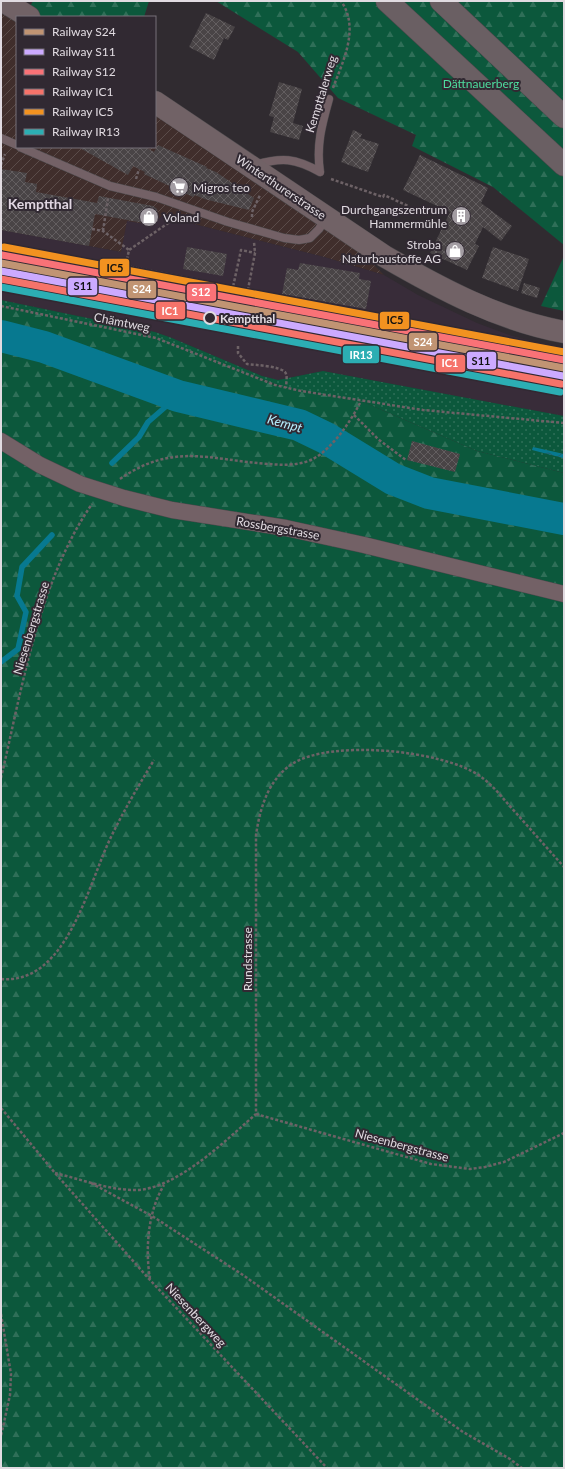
<svg xmlns="http://www.w3.org/2000/svg" width="565" height="1469" font-family="Lato,sans-serif">
<defs>
<pattern id="industrial-furrows" width="10" height="10" patternUnits="userSpaceOnUse"><rect width="10" height="10" fill="#402e2c"/><path d="M-1 1l2-2M0 10L10 0M9 11l2-2" fill="none" stroke="#5b4c4a"/></pattern>
<pattern id="grass-dots" width="8" height="8" patternUnits="userSpaceOnUse"><rect width="8" height="8" fill="#0c583c"/><path d="M2 2h.1M6 6h.1" fill="none" stroke="#2f6f58" stroke-width="1.8" stroke-linecap="round"/></pattern>
<pattern id="forest-firs" width="22" height="20" patternUnits="userSpaceOnUse"><rect width="22" height="20" fill="#0c583c"/><path d="M5 1l3.5 6h-7zM16 11l3.5 6h-7z" fill="#2f6f58"/></pattern>
<pattern id="water-waves" width="16" height="10" patternUnits="userSpaceOnUse"><rect width="16" height="10" fill="#077990"/><path d="M0 5q4-4 8 0t8 0" fill="none" stroke="#22606e"/></pattern>
<pattern id="building-cross-hatch" width="8" height="8" patternUnits="userSpaceOnUse"><rect width="8" height="8" fill="#494446"/><path d="M0 0l8 8M0 8l8-8" fill="none" stroke="#635e60"/></pattern>
</defs>
<rect width="100%" height="100%" fill="#302b30"/>
<!-- industrial -->
<path fill="url(#industrial-furrows)" d="M1 1 17 17V147H155V102L326 217 384 275 324 257 162 216 121 252 1 230Z"/>
<!-- built -->
<path fill="#382c39" d="M162 216 324 257 384 275 418 295 477 323 512 336 564 349V416L323 371 278 380 262 376 172 338 155 332 1 300V230L121 252 127 221 152 225Z"/>
<!-- grass -->
<path fill="url(#grass-dots)" d="M1 300 155 332 172 338 262 376 278 380 323 371 564 416V473L477 451 361 401 286 388 235 370 59 319 1 306Z"/>
<!-- forest -->
<path fill="url(#forest-firs)" d="M33 1H149L144 17H29L26 14Z
M216 1H564V245L493 187 412 146 416 135 338 98 298 52Z
M564 256V311L541 306Z
M1 306 156 338 275 385 301 391 361 401 477 451 564 473V1468H1Z"/>
<!-- water -->
<path fill="url(#water-waves)" d="M533 447 564 454 563 458 532 450Z"/>
<g fill="none" stroke-linecap="round" stroke-linejoin="round">
<!-- stream -->
<path stroke="#077990" stroke-width="5.5" d="M112 463 139 437 148 422 178 396
M1 662 18 649 26 612 17 596 22 567 52 535"/>
<!-- river -->
<path stroke="#077990" stroke-width="32" d="M1 336 44 347 178 396 299 425 326 438 393 479 429 493 564 519"/>
</g>
<!-- building -->
<path fill="url(#building-cross-hatch)" d="M206 13 235 27 228 40 224 38 214 60 189 47Z
M279 82 302 89 293 123 303 126 299 140 270 132 274 117 269 116Z
M353 130 362 134 360 138 379 144 368 172 341 162Z
M158 145 207 167 206 168 216 172 254 198 249 210 204 199 195 195 193 197 144 174 145 172 133 166 128 175 78 147H145L154 152Z
M420 155 488 188 481 203 512 226 501 241 483 227 475 244 479 246 467 270 430 253 450 212 403 190Z
M1 169 27 173 25 182 37 184 36 192 97 203 99 196 153 206 157 209 158 216 154 223 149 224 95 214 89 246 1 230Z
M187 247 227 254 223 276 183 269Z
M493 247 529 259 518 291 482 278Z
M300 263 360 273 359 279 371 281 366 309 282 294 287 268 298 270Z
M524 283 540 288 537 298 521 293Z
M412 441 460 454 455 472 407 460Z"/>
<g fill="none" stroke-linecap="round" stroke-linejoin="round">
<!-- lane casing -->
<g stroke="#4b484b" stroke-width="9">
<path id="lane" d="M1 138 17 145
M20 147 110 186 156 197 228 222 284 238 299 240 310 238 319 229 326 218
M255 165C282 157 295 158 320 172
M320 172C316 145 322 124 329 99"/>
</g>
<!-- street casing -->
<g stroke="#4b484b" stroke-width="17">
<path id="street" d="M1 441 40 465 80 484 124 498 172 510 286 528 364 545 564 594"/>
</g>
<!-- primary casing -->
<g stroke="#4b484b" stroke-width="23">
<path id="primary" d="M3 1 29 17
M155 102 384 256C441 289 499 320 564 332"/>
</g>
<!-- highway casing -->
<g stroke="#4b484b" stroke-width="23">
<path id="highway" d="M387 1 564 165
M441 1 564 117"/>
</g>
<!-- path -->
<path stroke="#6d6266" stroke-width="2.5" stroke-dasharray="3 2" stroke-linecap="butt" d="M333 88C343 61 360 28 341 1
M1 165 5 154
M136 179 139 169
M331 179 383 197 384 195 408 206
M177 217 129 250 124 273 247 296
M252 217V212L260 195
M92 229 103 231 129 250
M103 231 108 198
M126 266 233 287 241 250 255 253
M113 299 189 313
M246 300 255 253 254 242
M1 306 156 338 275 385 301 391 423 410 564 423
M260 326 281 330
M238 346V353L247 364C255 365 279 366 285 372 288 376 286 383 286 388
M354 415 378 439 406 460
M120 479C173 442 210 460 268 464 282 465 299 466 313 459 333 448 351 421 361 401
M1 778C22 689 39 580 92 504
M1 979C67 985 88 884 111 837 124 810 139 785 154 760
M1 1108 55 1173 150 1280 327 1468
M256 1114 431 1164 470 1169 485 1167 504 1162 564 1133
M55 1173C80 1179 108 1190 135 1190 176 1190 226 1140 256 1114V835C260 808 268 780 292 764 330 739 443 750 480 776 494 786 504 800 516 813 532 831 548 849 564 867
M91 1183 152 1216 243 1275 463 1432 510 1459 522 1468
M150 1279C145 1249 148 1211 164 1185
M1 1314 11 1374 10 1395 1 1436"/>
<!-- lane -->
<use href="#lane" stroke="#736166" stroke-width="8"/>
<!-- street -->
<use href="#street" stroke="#736166" stroke-width="16"/>
<!-- primary -->
<use href="#primary" stroke="#716266" stroke-width="22"/>
<!-- highway -->
<use href="#highway" stroke="#6a5f63" stroke-width="22"/>
<!-- rail-1 casing -->
<g stroke="#312932" stroke-width="10">
<path id="rail-1" d="M1 263 564 368"/>
</g>
<!-- rail-2 casing -->
<g stroke="#312932" stroke-width="10">
<path id="rail-2" d="M1 271 563 376"/>
</g>
<!-- rail-3 casing -->
<g stroke="#312932" stroke-width="10">
<path id="rail-3" d="M2 255 564 360"/>
</g>
<!-- rail-4 casing -->
<g stroke="#312932" stroke-width="10">
<path id="rail-4" d="M1 279 561 384"/>
</g>
<!-- rail-5 casing -->
<g stroke="#312932" stroke-width="10">
<path id="rail-5" d="M4 247 564 352"/>
</g>
<!-- rail-6 casing -->
<g stroke="#312932" stroke-width="10">
<path id="rail-6" d="M1 287 560 392"/>
</g>
<!-- rail-1 -->
<use href="#rail-1" stroke="#c19473" stroke-width="7"/>
<!-- rail-2 -->
<use href="#rail-2" stroke="#caf" stroke-width="7"/>
<!-- rail-3 -->
<use href="#rail-3" stroke="#f97277" stroke-width="7"/>
<!-- rail-4 -->
<use href="#rail-4" stroke="#f6736a" stroke-width="7"/>
<!-- rail-5 -->
<use href="#rail-5" stroke="#f29220" stroke-width="7"/>
<!-- rail-6 -->
<use href="#rail-6" stroke="#2caeb3" stroke-width="7"/>
</g>
<!-- icons -->
<defs>
<g id="supermarket-disc" transform="scale(1)"><circle r="9.5" fill="#a39da3" stroke="#312932"/><path d="M-6-5.5h2.5l.6 2H6L4.5 2H-2.5L-4.4-4H-6ZM-1.5 3.2a1.3 1.3 0 1 0 .1 0ZM3 3.2a1.3 1.3 0 1 0 .1 0Z" fill="#fff"/></g>
<g id="building-disc" transform="scale(1)"><circle r="9.5" fill="#a39da3" stroke="#312932"/><path d="M-4-6H4V6H1V3H-1V6H-4ZM-2.5-4.3h1.7v1.8h-1.7ZM.8-4.3h1.7v1.8H.8ZM-2.5-1h1.7V.8h-1.7ZM.8-1h1.7V.8H.8Z" fill="#fff"/></g>
<g id="shop-disc" transform="scale(1)"><circle r="9.5" fill="#a39da3" stroke="#312932"/><path d="M-5-2.5h2.3a2.7 3.5 0 0 1 5.4 0H5L5.5 6h-11ZM-1.5-2.5h3a1.5 2.3 0 0 0-3 0Z" fill="#fff"/></g>
</defs>
<g fill-rule="evenodd">
<use href="#supermarket-disc" x="179" y="187"/>
<use href="#building-disc" x="461" y="216"/>
<use href="#shop-disc" x="149" y="217"/>
<use href="#shop-disc" x="455" y="251"/>
</g>
<!-- markers -->
<circle fill="#312932" stroke="#e1dbe1" stroke-width="2" cx="210" cy="318" r="6"/>
<g text-anchor="middle" dominant-baseline="central" stroke-width="4" stroke-linejoin="round" paint-order="stroke">
<!-- park labels -->
<g font-size="12" fill="#4ede9f" stroke="#312932">
<text x="481" y="83">Dättnauerberg</text>
</g>
<!-- street labels -->
<g font-size="12" fill="#e1dbe1" stroke="#312932">
<text transform="translate(321 94) rotate(-73)">Kempttalerweg</text>
<text transform="translate(281 187) rotate(34)">Winterthurerstrasse</text>
<text transform="translate(122 322) rotate(11)">Chämtweg</text>
<text transform="translate(278 528) rotate(10)">Rossbergstrasse</text>
<text transform="translate(31 628) rotate(-73)">Niesenbergstrasse</text>
<text transform="translate(247 959) rotate(-90)">Rundstrasse</text>
<text transform="translate(402 1145) rotate(15)">Niesenbergstrasse</text>
<text transform="translate(196 1315) rotate(47)">Niesenbergweg</text>
</g>
<!-- poi labels -->
<g font-size="12" fill="#e1dbe1" stroke="#312932" text-anchor="start">
<text x="193" y="187">Migros teo</text>
<text x="447" y="209" text-anchor="end">Durchgangszentrum<tspan x="447" dy="14">Hammermühle</tspan></text>
<text x="163" y="217">Voland</text>
<text x="441" y="244" text-anchor="end">Stroba<tspan x="441" dy="14">Naturbaustoffe AG</tspan></text>
</g>
<!-- stop labels -->
<g font-size="12" font-weight="bold" fill="#e1dbe1" stroke="#312932" text-anchor="start">
<text x="220" y="318">Kemptthal</text>
</g>
<!-- water labels -->
<g font-size="13" font-style="italic" fill="#b6effe" stroke="#312932">
<text transform="translate(285 423) rotate(16)">Kempt</text>
</g>
<!-- quarter labels -->
<g font-size="14" font-weight="bold" fill="#e1d6e2" stroke="#312932">
<text x="40" y="203">Kemptthal</text>
</g>
</g>
<g stroke="#312932" stroke-width="1.5">
<rect x="99" y="258" width="31" height="19" rx="4" fill="#f29220"/>
<rect x="67" y="277" width="31" height="19" rx="4" fill="#caf"/>
<rect x="127" y="280" width="30" height="19" rx="4" fill="#c19473"/>
<rect x="186" y="283" width="31" height="19" rx="4" fill="#f97277"/>
<rect x="155" y="301" width="31" height="19" rx="4" fill="#f6736a"/>
<rect x="379" y="311" width="31" height="19" rx="4" fill="#f29220"/>
<rect x="408" y="332" width="30" height="19" rx="4" fill="#c19473"/>
<rect x="342" y="345" width="38" height="19" rx="4" fill="#2caeb3"/>
<rect x="466" y="351" width="31" height="19" rx="4" fill="#caf"/>
<rect x="435" y="354" width="31" height="19" rx="4" fill="#f6736a"/>
</g>
<g font-size="11" text-anchor="middle" font-weight="bold" fill="#fff">
<text x="142" y="293">S24</text>
<text x="201" y="296">S12</text>
<text x="170" y="315">IC1</text>
<text x="423" y="346">S24</text>
<text x="361" y="359">IR13</text>
<text x="450" y="367">IC1</text>
</g>
<g font-size="11" text-anchor="middle" font-weight="bold" fill="#111">
<text x="115" y="272">IC5</text>
<text x="83" y="290">S11</text>
<text x="395" y="324">IC5</text>
<text x="481" y="365">S11</text>
</g>
<!-- border -->
<rect width="565" height="1469" fill="none" stroke="#e1dbe1" stroke-width="4"/>
<!-- legend -->
<rect x="16" y="16" width="140" height="132" fill="#312932" stroke="#777078"/>
<rect x="24" y="29" width="20" height="6" fill="#c19473" stroke="#777078"/>
<text x="52" y="36" font-size="12" fill="#e1dbe1">Railway S24</text>
<rect x="24" y="49" width="20" height="6" fill="#ccaaff" stroke="#777078"/>
<text x="52" y="56" font-size="12" fill="#e1dbe1">Railway S11</text>
<rect x="24" y="69" width="20" height="6" fill="#f97277" stroke="#777078"/>
<text x="52" y="76" font-size="12" fill="#e1dbe1">Railway S12</text>
<rect x="24" y="89" width="20" height="6" fill="#f6736a" stroke="#777078"/>
<text x="52" y="96" font-size="12" fill="#e1dbe1">Railway IC1</text>
<rect x="24" y="109" width="20" height="6" fill="#f29220" stroke="#777078"/>
<text x="52" y="116" font-size="12" fill="#e1dbe1">Railway IC5</text>
<rect x="24" y="129" width="20" height="6" fill="#2caeb3" stroke="#777078"/>
<text x="52" y="136" font-size="12" fill="#e1dbe1">Railway IR13</text>
</svg>
